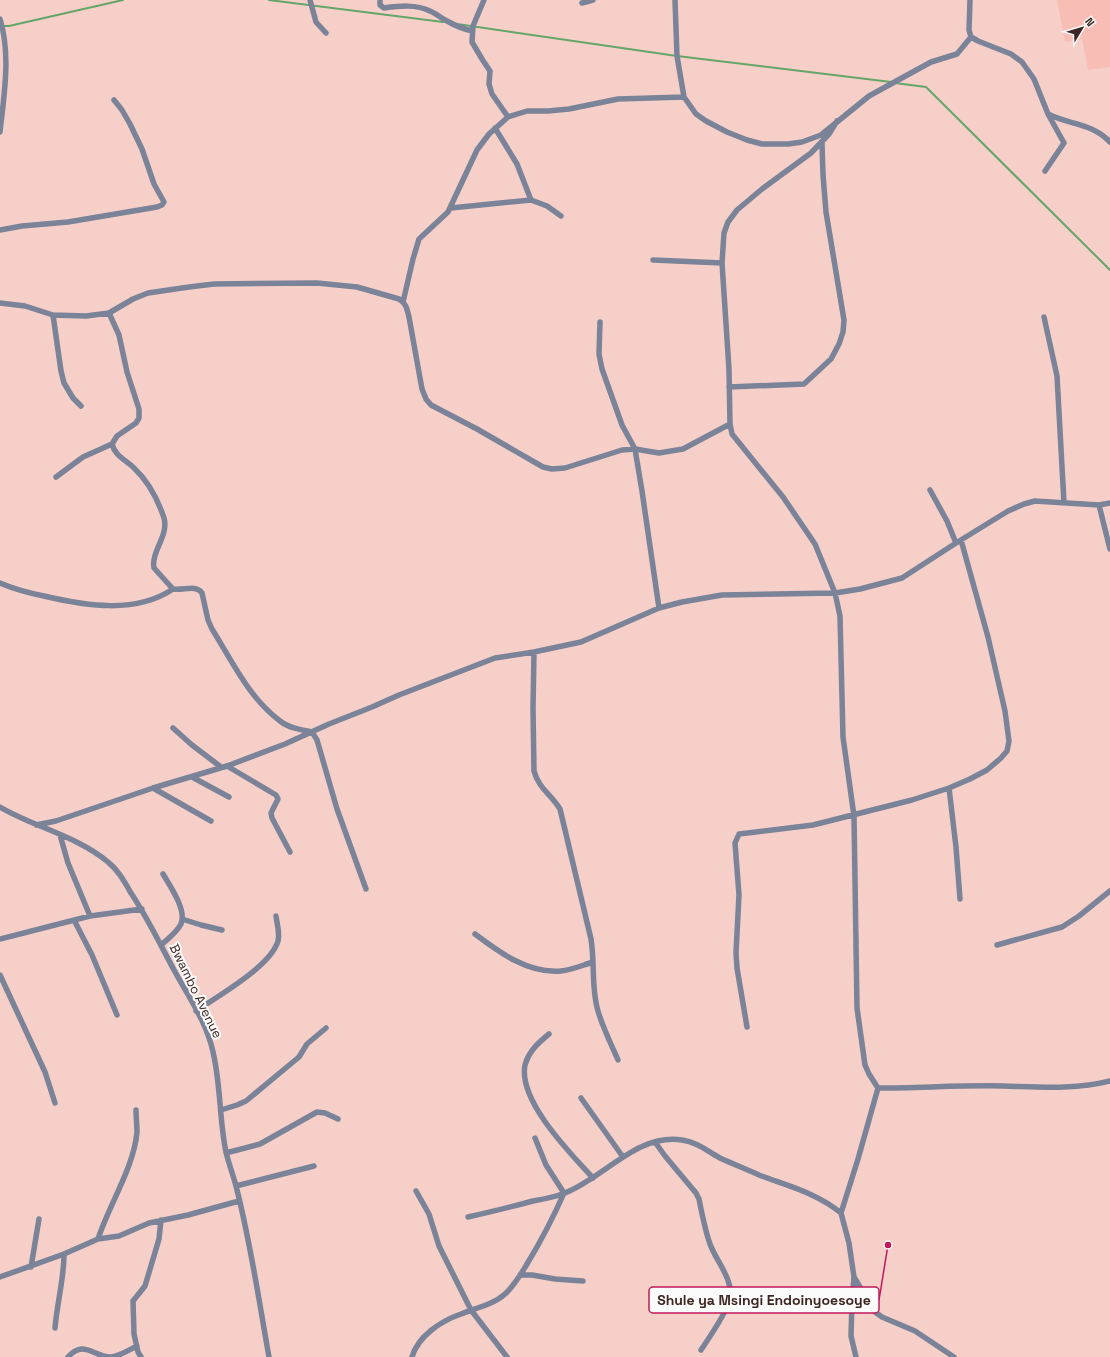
<svg xmlns="http://www.w3.org/2000/svg" width="1110" height="1357" font-family="'Space Grotesk',sans-serif">
<rect width="100%" height="100%" fill="#f7cfc9"/>
<!-- built -->
<path fill="#f8beb5" d="M1057 0H1110V67L1088 70 1082 39 1065 42Z"/>
<g fill="none" stroke-linecap="round" stroke-linejoin="round">
<!-- stream -->
<path stroke="#63a668" stroke-width="2" d="M269 0 443 22
M457 24 677 56 891 82
M3 26H9L123 0
M895 83 926 87 1110 270"/>
<!-- street -->
<path stroke="#7a8398" stroke-width="5.5" d="M310 0 316 22 326 33
M380 0V5L384 8C399 6 416 4 430 11 437 14 442 19 449 22 456 26 464 29 472 31
M484 0 473 26 472 42 482 59 490 71 489 84 492 94 508 117
M675 0 677 56 684 97 696 114 706 121 727 132 747 140 762 144H788L802 142 821 135 869 96 931 62 957 54 971 37
M970 0 969 30 971 37 978 41 1011 54 1022 62 1034 79 1048 114C1070 125 1092 123 1110 142
M582 3 593 0
M0 19C11 55 4 95 0 132
M837 121 829 134 811 153 762 189 737 210 728 222 724 233 722 263 729 369 730 424 732 434 783 497 815 544 835 593 840 616 843 737 854 816 857 1008 865 1065 869 1074 878 1088 858 1159 841 1213 849 1243 854 1277 852 1301 851 1336 856 1357
M495 128 517 164 531 200
M1045 171 1064 143 1048 114
M451 208 531 200 547 206 561 216
M0 230 22 226 68 222 157 207 162 205 164 202 154 184 142 149 130 124 122 110 114 100
M653 260 722 263
M403 302 413 259 419 239 448 212 477 150 489 134 508 117 527 111H548L569 109 618 99 684 97
M0 303 25 306 53 315 86 316 109 313 133 299 148 293 189 287 214 284 317 283 357 287 399 299C406 303 407 309 409 317L422 389 426 399 431 405 477 429 543 467 552 469 565 468 622 450 635 449 659 453 683 449 730 424
M109 313 119 335 127 372 139 409V418L136 423 117 436 112 444C115 456 126 460 134 468 148 481 158 500 164 518 169 536 151 551 154 568L173 589C183 591 196 584 202 593L208 620 212 629C232 661 249 698 280 721 289 728 301 730 312 732L317 740 337 809 366 889
M53 315 61 371 64 383 73 398 81 406
M1044 317 1057 376 1064 503
M600 322 599 354 602 369 622 425 635 449 642 491 659 608
M729 387 804 384 831 359 839 344 843 332 844 320 826 212 823 175 822 143
M56 477 83 457 112 444
M930 490 947 521 956 543
M1099 505 1110 549
M0 583C14 589 29 593 44 596 86 606 136 614 173 589
M534 652 533 708 534 771C539 789 551 794 560 809L591 939C595 963 591 988 598 1011 603 1028 611 1044 618 1060
M173 728 192 745 221 767
M227 766 276 795 278 799 271 813 272 818 290 852
M192 777 229 797
M153 788 211 821
M949 788 956 847 960 899
M0 807C34 827 77 836 108 862 118 870 124 881 131 893 147 917 160 944 174 970 188 996 207 1023 213 1052 221 1085 219 1119 226 1152 229 1165 234 1177 237 1190 251 1245 259 1301 269 1357
M36 825 56 821 153 788 227 766 285 744 329 724 372 707 399 695 495 658 534 652 581 642 659 608 682 602 722 595 835 593 860 589 902 578 956 543 1008 511 1024 504 1035 501 1099 505 1110 503
M60 835 68 863 90 916
M182 919 201 925 222 930
M74 920 92 955 117 1015
M475 934C499 952 528 974 561 971 572 970 583 965 593 962
M0 939 90 916 142 909
M161 945C168 939 177 932 181 924 187 910 170 886 163 874
M997 945 1062 927 1079 916 1110 891
M0 975 45 1072 55 1103
M196 1011C218 996 271 966 278 941 280 933 277 924 276 916
M747 1027 737 968 736 953 739 895 735 843 739 834 813 825 912 800 949 788 970 779 987 770 1001 758 1007 751 1009 741 1005 711 988 637 961 540
M549 1034C538 1043 529 1051 525 1065 518 1101 571 1154 593 1178
M878 1088C920 1088 962 1085 1003 1086 1039 1087 1075 1090 1110 1081
M581 1098 623 1157
M221 1110 237 1105 246 1101 299 1057 307 1044 326 1028
M655 1142 665 1156 696 1193 699 1199C702 1214 705 1230 710 1244 716 1261 734 1280 730 1299 727 1312 709 1338 701 1350
M226 1153 260 1144 317 1112 325 1113 338 1119
M236 1186 314 1166
M416 1191 429 1214 439 1246 471 1310 507 1357
M468 1217C490 1212 511 1207 533 1201 544 1199 555 1197 565 1193 604 1178 637 1133 682 1140 697 1142 707 1151 720 1158 733 1164 746 1169 759 1175 788 1186 817 1193 841 1213
M98 1239C109 1205 134 1167 137 1132 137 1125 136 1117 136 1110
M31 1267 39 1219
M520 1275H532L555 1279 583 1281
M0 1277 64 1254 98 1239 119 1236 149 1223 188 1215 239 1201
M854 1277 875 1312 882 1317 915 1331 954 1357
M55 1328C57 1303 64 1279 64 1254
M68 1357C84 1339 93 1357 111 1357 120 1356 129 1350 137 1346
M141 1357 138 1352 134 1334 133 1301 145 1286 159 1239 161 1220
M412 1357C418 1336 441 1321 461 1314 475 1308 493 1305 505 1294 514 1286 521 1274 527 1264 541 1241 553 1218 564 1193L546 1165 535 1138"/>
</g>
<g text-anchor="middle" dominant-baseline="central" stroke-width="4" stroke-linejoin="round" paint-order="stroke">
<!-- street labels -->
<g font-size="13" fill="#3d2521" stroke="#fbfbfb">
<text transform="translate(196 991) rotate(64)">Bwambo Avenue</text>
</g>
</g>
<!-- callouts -->
<path fill="none" stroke="#c2185b" stroke-width="1.5" d="M888 1245L879 1300"/>
<circle fill="#c2185b" stroke="#fbfbfb" stroke-width="1.5" cx="888" cy="1245" r="4"/>
<rect fill="#fbfbfb" stroke="#c2185b" stroke-width="1.5" x="649" y="1287" width="230" height="26" rx="4"/>
<g font-size="14" text-anchor="middle" font-weight="bold" fill="#3d2521">
<text x="764" y="1305">Shule ya Msingi Endoinyoesoye</text>
</g>
<!-- north arrow -->
<g transform="translate(1082 28) rotate(52)" stroke="#fbfbfb" stroke-width="3" paint-order="stroke">
<path d="M0-3L7 15L0 10L-7 15Z" fill="#3d2521"/>
<text y="-6" font-size="11" font-weight="bold" text-anchor="middle" fill="#3d2521">N</text>
</g>
</svg>
